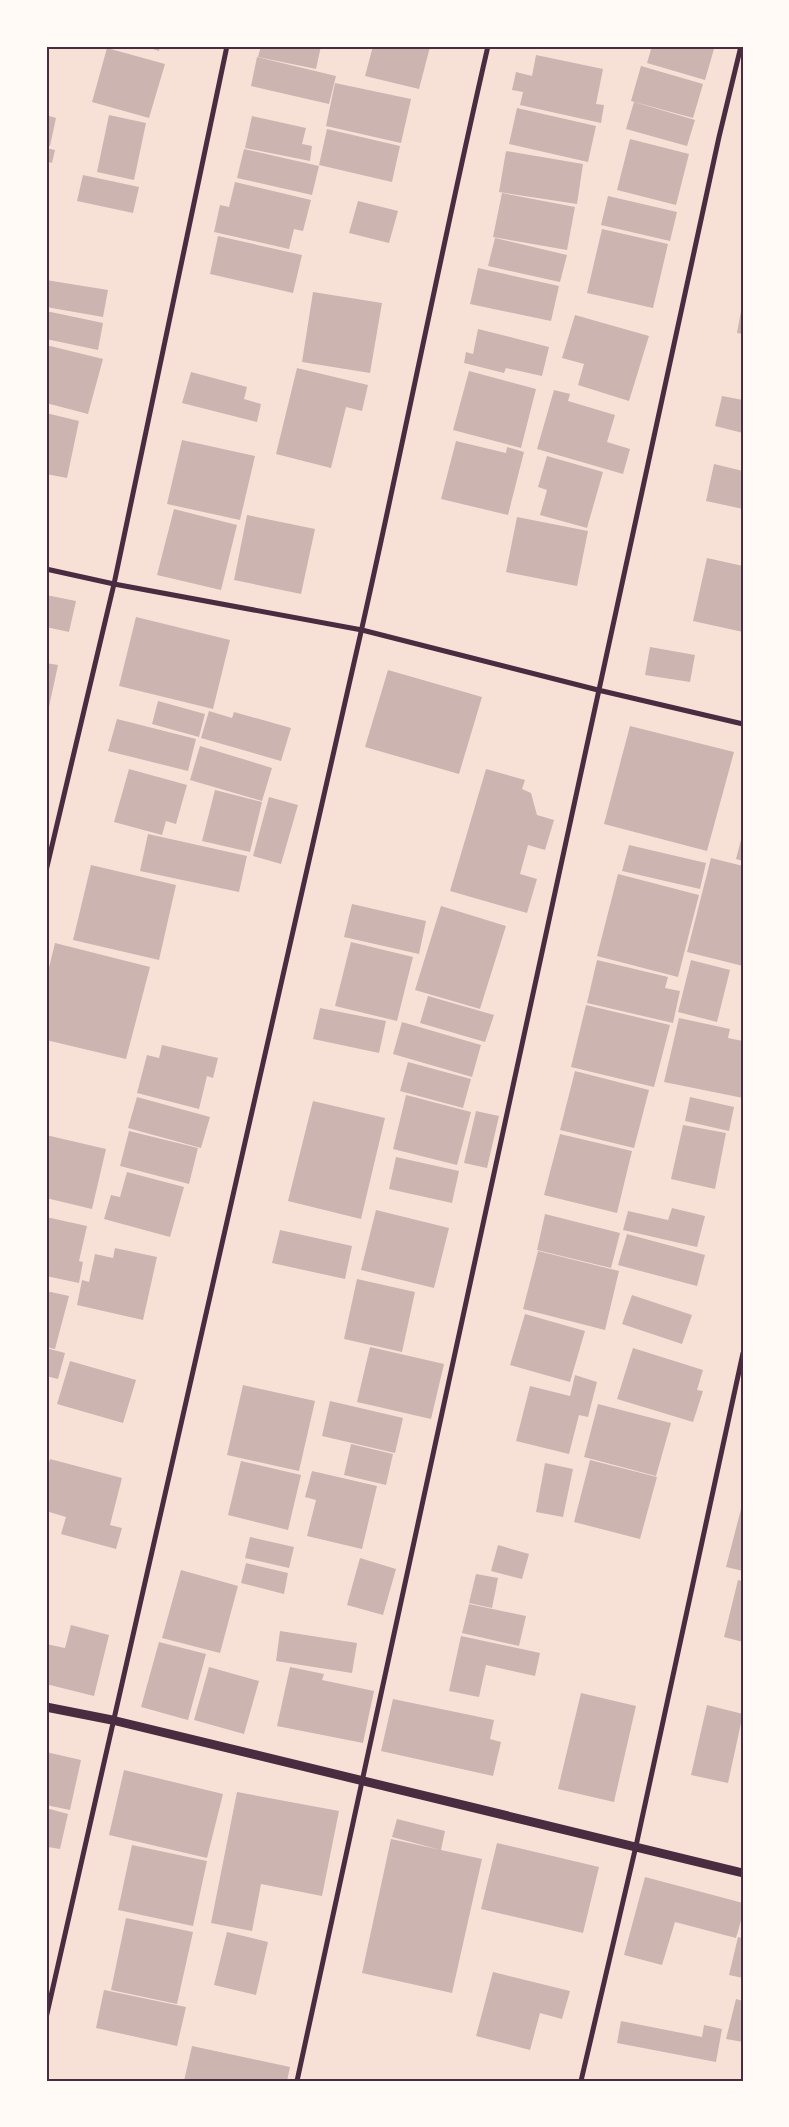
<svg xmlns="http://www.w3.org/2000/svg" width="789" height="2127" font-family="Quicksand,sans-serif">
<rect width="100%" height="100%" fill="#f7e1d7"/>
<!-- building -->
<path fill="#ccb4b1" d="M143 46H160L159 51Z
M261 46H321L316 69 258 57Z
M373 46 430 47 419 89 365 76Z
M652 46H702L714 49 705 80 647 63Z
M107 48 165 64 149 118 92 102Z
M536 55 603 69 596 104 604 105 601 123 520 105 523 92 512 90 516 72 532 76Z
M257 57 336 76 329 104 251 86Z
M641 66 703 84 693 118 631 101Z
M335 83 411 99 401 143 326 126Z
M634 102 695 120 687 146 626 129Z
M517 108 596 126 588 162 509 144Z
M46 115 56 118 50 146 46 145Z
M109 115 146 123 134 180 97 172Z
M252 116 306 128 302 144 312 146 310 161 245 148Z
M327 129 400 146 392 182 319 165Z
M630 139 689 154 676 205 617 190Z
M46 148 55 150 52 163 46 161Z
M244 149 319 166 312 195 237 178Z
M506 151 583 164 577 204 499 192Z
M83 175 139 187 133 213 77 201Z
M235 182 311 200 303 231 294 229 289 249 214 232 220 205 229 207Z
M502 193 575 207 567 250 493 237Z
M608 196 677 212 670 241 601 225Z
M358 201 398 211 389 243 349 233Z
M602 229 668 244 653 308 587 293Z
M218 236 302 255 293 293 210 274Z
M495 238 567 255 560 282 488 266Z
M478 268 559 286 551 321 470 304Z
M46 280 108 290 103 317 46 307Z
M313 292 382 303 370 373 302 362Z
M742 306H743V334L737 333Z
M46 311 103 323 98 350 46 339Z
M575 315 649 336 629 401 578 385 584 364 562 358Z
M478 329 549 347 542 376 506 368 504 373 464 363 466 352 473 354Z
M46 345 103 359 88 414 46 403Z
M297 368 368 385 362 411 346 407 331 468 276 454Z
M469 371 536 389 521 448 453 430Z
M191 372 247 387 244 399 261 404 257 422 182 403Z
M554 390 570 394 568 401 615 415 607 442 630 449 623 474 537 449Z
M722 396 743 400V433L715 426Z
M46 413 79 421 67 478 46 474Z
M182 440 255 456 240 520 167 504Z
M456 441 506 453 507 447 524 452 508 515 441 499Z
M547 456 603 472 587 528 540 515 547 490 538 487Z
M714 464 743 471V509L706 501Z
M174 509 237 525 221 590 157 575Z
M247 515 315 529 301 594 234 580Z
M517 517 588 531 577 586 506 572Z
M707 558 743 566V632L693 621Z
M46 595 76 601 69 632 46 627Z
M136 617 230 640 213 709 119 686Z
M650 647 695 655 690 682 645 675Z
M46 663 58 665 47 716H46Z
M388 670 482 697 459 774 365 747Z
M158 701 205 714 199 737 152 724Z
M209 711 232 718 234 712 291 728 281 761 201 738Z
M117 719 196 739 188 771 108 751Z
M630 726 734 752 707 851 604 824Z
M200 746 272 768 262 801 190 780Z
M129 769 187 785 176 824 166 821 162 835 114 822Z
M486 769 525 780 522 789 531 793 537 815 554 820 545 850 528 845 520 874 537 879 527 913 450 891Z
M215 790 262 802 250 852 202 841Z
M269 797 298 805 281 864 253 856Z
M148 834 247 856 239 892 140 871Z
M742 836H743V861L736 859Z
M629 845 706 863 700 889 622 871Z
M711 858 743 866V966L687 952Z
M91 865 176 885 159 960 73 940Z
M618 874 699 895 678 977 597 956Z
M352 904 426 921 419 954 344 937Z
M441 906 506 926 480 1009 415 990Z
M351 942 413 957 397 1021 335 1006Z
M55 943 150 967 126 1059 46 1040V980Z
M597 960 668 977 665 988 680 991 673 1023 587 1003Z
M691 960 730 970 717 1022 678 1012Z
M428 996 494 1015 485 1042 420 1023Z
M586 1005 670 1025 654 1087 571 1067Z
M320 1008 386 1021 379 1053 313 1039Z
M679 1018 730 1029 728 1038 743 1041V1098L664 1082Z
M402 1022 481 1045 472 1077 393 1054Z
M162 1045 218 1058 213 1078 207 1076 199 1109 137 1093 147 1055 159 1058Z
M408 1062 471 1079 463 1108 400 1091Z
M575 1071 649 1090 634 1148 560 1130Z
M406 1095 471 1112 457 1165 393 1149Z
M137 1097 210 1117 201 1148 128 1128Z
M690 1097 734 1107 729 1131 685 1121Z
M313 1101 385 1118 361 1219 288 1201Z
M476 1111 499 1116 487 1168 464 1163Z
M683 1125 726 1133 715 1189 671 1179Z
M129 1131 198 1148 189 1184 120 1166Z
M560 1134 632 1151 617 1213 544 1195Z
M46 1135 106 1149 92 1209 46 1198Z
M396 1157 459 1171 452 1203 389 1189Z
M127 1172 184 1187 170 1237 104 1219 111 1195 120 1197Z
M672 1208 705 1216 697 1247 623 1230 628 1211 668 1220Z
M376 1210 449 1228 434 1288 361 1270Z
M545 1214 620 1233 611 1268 537 1250Z
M46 1217 87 1226 79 1261 83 1262 79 1283 46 1276Z
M280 1230 352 1246 345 1279 272 1263Z
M627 1234 705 1255 697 1286 618 1265Z
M115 1248 157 1257 143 1320 77 1305 82 1280 89 1282 95 1254 113 1258Z
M538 1251 619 1271 605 1330 523 1309Z
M357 1279 415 1292 402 1352 344 1339Z
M46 1291 69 1296 55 1349 46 1347Z
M632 1295 692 1315 682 1344 622 1324Z
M525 1314 585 1331 570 1382 510 1365Z
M370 1347 444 1364 431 1419 357 1402Z
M46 1348 65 1353 58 1379 46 1376Z
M633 1348 703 1370 697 1390 703 1391 693 1422 617 1399Z
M70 1361 136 1380 123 1423 57 1404Z
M575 1375 597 1382 588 1417 579 1415 569 1454 516 1441 530 1386 570 1396Z
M243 1385 315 1401 299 1471 227 1455Z
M330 1401 403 1418 395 1453 322 1436Z
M598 1404 671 1423 656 1476 584 1457Z
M351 1444 393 1454 386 1485 344 1475Z
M50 1459 122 1478 110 1525 122 1528 116 1549 61 1534 66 1517 46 1511V1473Z
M590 1460 657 1477 640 1539 574 1522Z
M241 1461 301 1475 288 1530 228 1515Z
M545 1463 573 1469 563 1517 536 1512Z
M312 1471 377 1486 362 1549 307 1536 316 1500 305 1497Z
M741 1509H743V1571L726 1567Z
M250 1537 294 1547 289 1568 245 1558Z
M498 1545 529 1554 522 1579 491 1571Z
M360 1558 396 1569 383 1615 347 1605Z
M246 1563 288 1573 284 1594 241 1583Z
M181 1570 238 1586 220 1653 162 1638Z
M476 1574 498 1578 492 1608 469 1603Z
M738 1580 743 1581V1642L724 1637Z
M469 1604 526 1616 519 1646 462 1633Z
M71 1625 109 1635 94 1696 46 1684V1644L65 1648Z
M280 1631 357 1643 352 1673 276 1661Z
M461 1636 540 1653 535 1676 486 1665 479 1697 449 1691Z
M159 1642 206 1654 188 1720 141 1707Z
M209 1667 259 1681 244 1734 194 1720Z
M290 1667 324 1674 322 1680 374 1691 363 1743 277 1726Z
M581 1693 636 1706 614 1802 558 1789Z
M393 1699 494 1720 490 1739 501 1742 493 1776 381 1751Z
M707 1705 743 1714 728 1783 691 1775Z
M46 1752 81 1760 70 1810 46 1805Z
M124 1770 223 1794 207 1858 109 1835Z
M237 1792 339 1811 322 1896 261 1884 252 1931 211 1923Z
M46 1808 68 1814 60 1849 48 1847 47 1853Z
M397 1819 445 1831 441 1850 392 1837Z
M391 1839 482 1859 452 1993 362 1973Z
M497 1843 599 1867 583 1933 481 1909Z
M132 1845 207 1861 193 1926 118 1910Z
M645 1877 743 1903V1914L736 1938 675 1922 662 1965 624 1955Z
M126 1918 193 1932 177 2004 111 1990Z
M227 1932 268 1942 256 1995 214 1985Z
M738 1937 743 1938V1978L729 1975Z
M493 1972 570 1991 562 2019 540 2013 530 2050 476 2036Z
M104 1990 186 2007 177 2046 96 2028Z
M736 1999 743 2001V2042L726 2039Z
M621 2021 702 2037 704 2025 722 2029 716 2062 617 2043Z
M192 2046 290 2067 287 2081H184Z"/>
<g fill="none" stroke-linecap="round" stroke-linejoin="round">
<!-- minor -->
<path stroke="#4a2c40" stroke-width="5" d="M46 569 114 584 362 630 598 690 743 724
M46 871 114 584 227 46
M46 2018C148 1555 258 1094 361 632 405 437 443 241 488 46
M297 2081 719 137 741 46
M581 2081 636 1846 743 1353"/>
<!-- tertiary -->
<path stroke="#4a2c40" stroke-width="9" d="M46 1707 112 1720 743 1873"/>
</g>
<!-- border -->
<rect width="789" height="2127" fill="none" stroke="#fffaf5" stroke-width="95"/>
<rect x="48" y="48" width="694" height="2032" fill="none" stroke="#4a2c40" stroke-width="2"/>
</svg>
